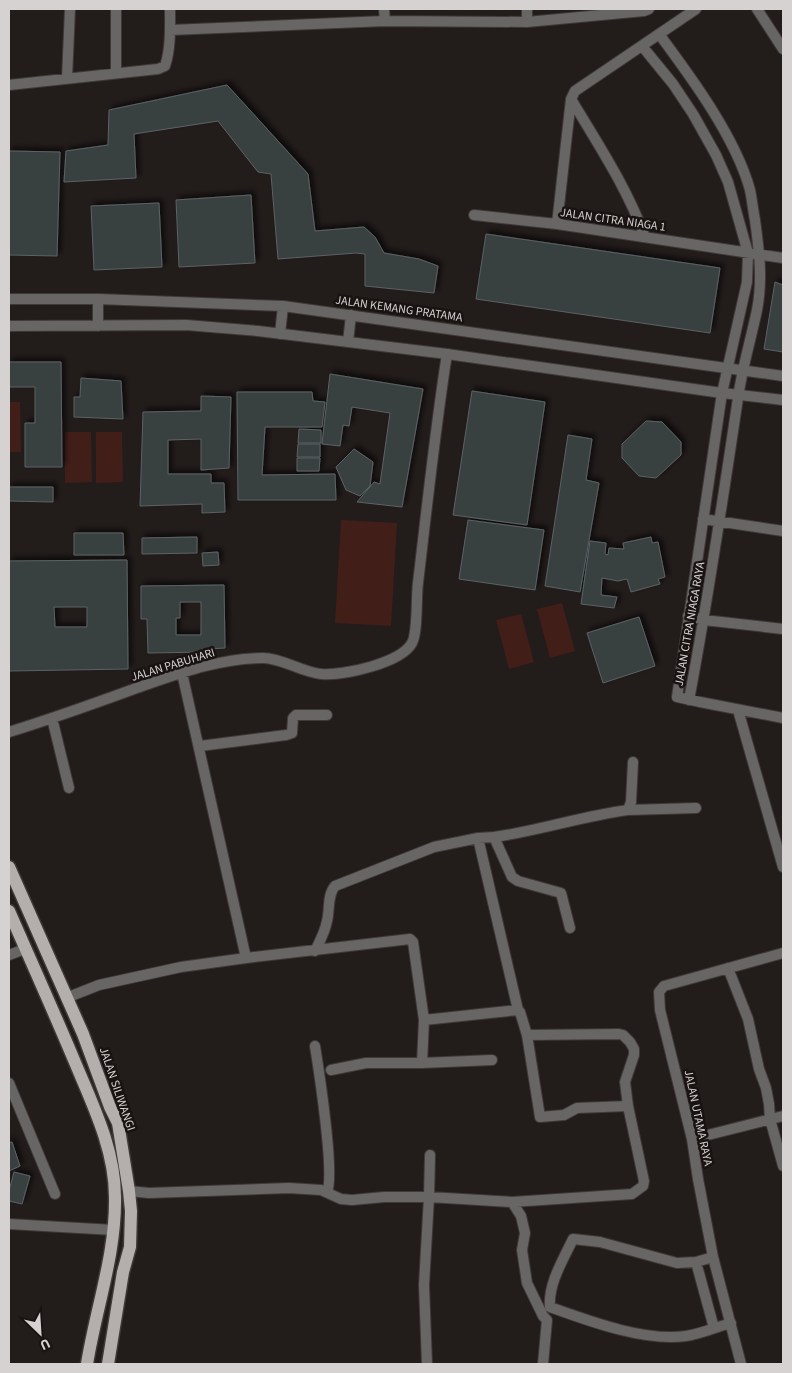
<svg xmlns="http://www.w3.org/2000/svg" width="792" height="1373" font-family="'Source Sans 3',sans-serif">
<defs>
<filter id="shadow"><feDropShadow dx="3.5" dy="-3.5" stdDeviation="2.5" flood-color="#0009"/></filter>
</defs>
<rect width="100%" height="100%" fill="#221c1b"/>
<!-- green -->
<path fill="#421e19" d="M9 402H20L21 452H9Z
M65 432H91L92 482 65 483Z
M96 432H122L123 482 96 483Z
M341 520 397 523 391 626 335 623Z
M562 603 575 651 550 658 537 609Z
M521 614 534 662 509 669 496 620Z"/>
<!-- building -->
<path fill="#393f41" stroke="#5c6265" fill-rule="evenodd" filter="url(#shadow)" d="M227 85 308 174 315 231 364 227 375 237 384 253 419 259 438 266 434 293 365 286V254L356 253 278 259 271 174 258 172 218 121 134 134 136 178 64 182 66 151 108 145 109 110Z
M9 151 60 152 57 256 9 255Z
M251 195 255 263 179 267 176 200Z
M159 203 162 267 94 270 91 206Z
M486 234 720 268 710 333 476 299Z
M775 282 783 285V352L764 349Z
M9 362H61L62 467H25V423H35V387H9Z
M330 374 423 389 402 507 357 502 374 482 380 484 390 413 352 407 349 426 343 425 340 446 322 444Z
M81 378 121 381 123 419 74 417V397H80Z
M472 391 545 402 527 525 453 515Z
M237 392H312L313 401 325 402 322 427H265L262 475 335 474 336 500H238Z
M201 396 231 397 229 468 201 470V439L168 440V474H211V483H224L225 512 202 513V504L140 506 143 412 201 411Z
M646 421 662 422 681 442V455L656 478 639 476 622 458V444Z
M299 429 321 430V443H298Z
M568 435 592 439 586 480 599 483 580 592 545 586Z
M298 444H320V457H297Z
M354 449 373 462 370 486 360 496 346 490 336 467Z
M297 458H320L319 471H297Z
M9 487H53V502L9 501Z
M468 520 544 530 535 590 459 579Z
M74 533H123L124 555H74Z
M197 537V553L142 554V538Z
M651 537 652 543 658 542 665 577 658 579 660 584 631 592 627 579 618 581 602 578 601 595 617 597 614 608 581 604 590 541 606 543 605 554 608 555 609 548 624 549 623 543Z
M218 552 219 565 203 566 202 553Z
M127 560 128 669 9 671V561ZM54 607H87V627H55Z
M224 585 225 648 206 649V652L148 653 147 619H141V586ZM180 602H201V635H176V618H180Z
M639 617 655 666 603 683 587 633Z
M9 1139 10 1143 12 1142 20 1166 9 1171Z
M14 1172 30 1176 22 1204 9 1201V1191Z"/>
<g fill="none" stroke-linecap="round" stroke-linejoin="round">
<!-- minor casing -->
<g stroke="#3f3938" stroke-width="12">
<path id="minor" d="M116 9V73
M527 9V22
M757 9 783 49
M385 21 527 22 644 11 649 9
M170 30 385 21 384 9
M659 34C691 77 736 138 750 190 752 199 753 210 755 220 759 250 763 279 757 310 751 339 742 368 738 398 723 499 708 600 689 700
M642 46 673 84 693 114 716 155 728 182 748 253 747 282 722 393 677 697 700 702 783 718
M67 78 70 9
M9 85 158 69 165 66C171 48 170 27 170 9
M571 99 575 91 696 9
M474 215 557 224 783 258
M557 224 571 99C598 144 627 188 645 237
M703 519 783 531
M688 616 704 620 783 629
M182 673 246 958
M738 710 783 867
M52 718 69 788
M9 732C51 719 93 704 134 689 175 675 218 658 263 658 282 658 301 672 321 674 343 676 401 663 412 643 418 632 416 598 418 583 427 507 435 430 447 354
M200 746 286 735 292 733 293 718 296 715H327
M628 810 696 808
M494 837C539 831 582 816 628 810L631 802 633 762
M478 838 518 1010
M315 951C320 941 325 932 327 921 330 910 327 895 335 886L434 847 478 838 494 837 512 877 518 881 561 893 570 928
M9 955 25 949
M728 968 748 1019 759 1069 766 1088 769 1104 770 1119 783 1166
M66 998 99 985 181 967 246 958 410 939 413 942 424 1020 518 1010 520 1012 527 1035 540 1117 564 1115 577 1108 628 1106
M315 1046C319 1071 335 1175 327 1192
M422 1063 424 1020
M331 1070 366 1063H422L492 1060
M9 1083 55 1194
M692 1139 783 1116
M129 1191 149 1193 289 1188 321 1190 341 1199 352 1200 384 1197H429L430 1155
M512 1202 521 1216 525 1233 522 1250 527 1283 543 1316 547 1320 543 1364
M9 1224 114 1230
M713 1257 696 1262 677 1263 600 1242 573 1239C563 1260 548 1284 550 1307 589 1321 645 1342 686 1336 701 1334 716 1327 731 1323
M696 1262 714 1328
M427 1364 424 1285 429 1197 512 1202 632 1194 643 1186 644 1181 628 1106 625 1082 634 1055V1049L630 1042 623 1035 619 1034 527 1035
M741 1364 713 1257 698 1179 692 1139 660 1010 659 992 664 986 783 953"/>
</g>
<!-- tertiary casing -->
<g stroke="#3f3938" stroke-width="12">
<path id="tertiary" d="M9 299H98L283 306 783 376
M98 299V326
M9 326 186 325 258 331 447 354 722 393 783 400
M280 334 283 306
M348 342 351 315"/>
</g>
<!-- primary casing -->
<g stroke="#3f3938" stroke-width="15">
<path id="primary" d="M9 867 83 1034 110 1107 118 1123 129 1191 131 1211 130 1247 123 1272 108 1364
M9 911C31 961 53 1010 74 1060 92 1103 115 1149 115 1197 116 1254 96 1308 87 1364"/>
</g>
<!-- minor -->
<use href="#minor" stroke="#686565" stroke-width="10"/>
<!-- tertiary -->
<use href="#tertiary" stroke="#686565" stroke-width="10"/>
<!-- primary -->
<use href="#primary" stroke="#b4aead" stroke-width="12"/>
</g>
<g text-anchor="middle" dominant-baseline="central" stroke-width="5" stroke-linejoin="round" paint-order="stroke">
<!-- street labels -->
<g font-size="12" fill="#d6d2d2" stroke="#191312">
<text transform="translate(613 220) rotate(8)">JALAN CITRA NIAGA 1</text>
<text transform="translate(399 309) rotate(8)">JALAN KEMANG PRATAMA</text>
<text transform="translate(690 624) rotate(-80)">JALAN CITRA NIAGA RAYA</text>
<text transform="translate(173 665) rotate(-17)">JALAN PABUHARI</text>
<text transform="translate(117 1089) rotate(71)">JALAN SILIWANGI</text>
<text transform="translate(698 1118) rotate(78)">JALAN UTAMA RAYA</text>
</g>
</g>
<!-- border -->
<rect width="792" height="1373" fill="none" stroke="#d6d2d2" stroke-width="20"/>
<!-- north arrow -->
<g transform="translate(40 1333) rotate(155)" stroke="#191312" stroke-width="4" paint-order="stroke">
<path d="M0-4L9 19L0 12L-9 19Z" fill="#d6d2d2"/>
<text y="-8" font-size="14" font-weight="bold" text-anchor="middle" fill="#d6d2d2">U</text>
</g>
</svg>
